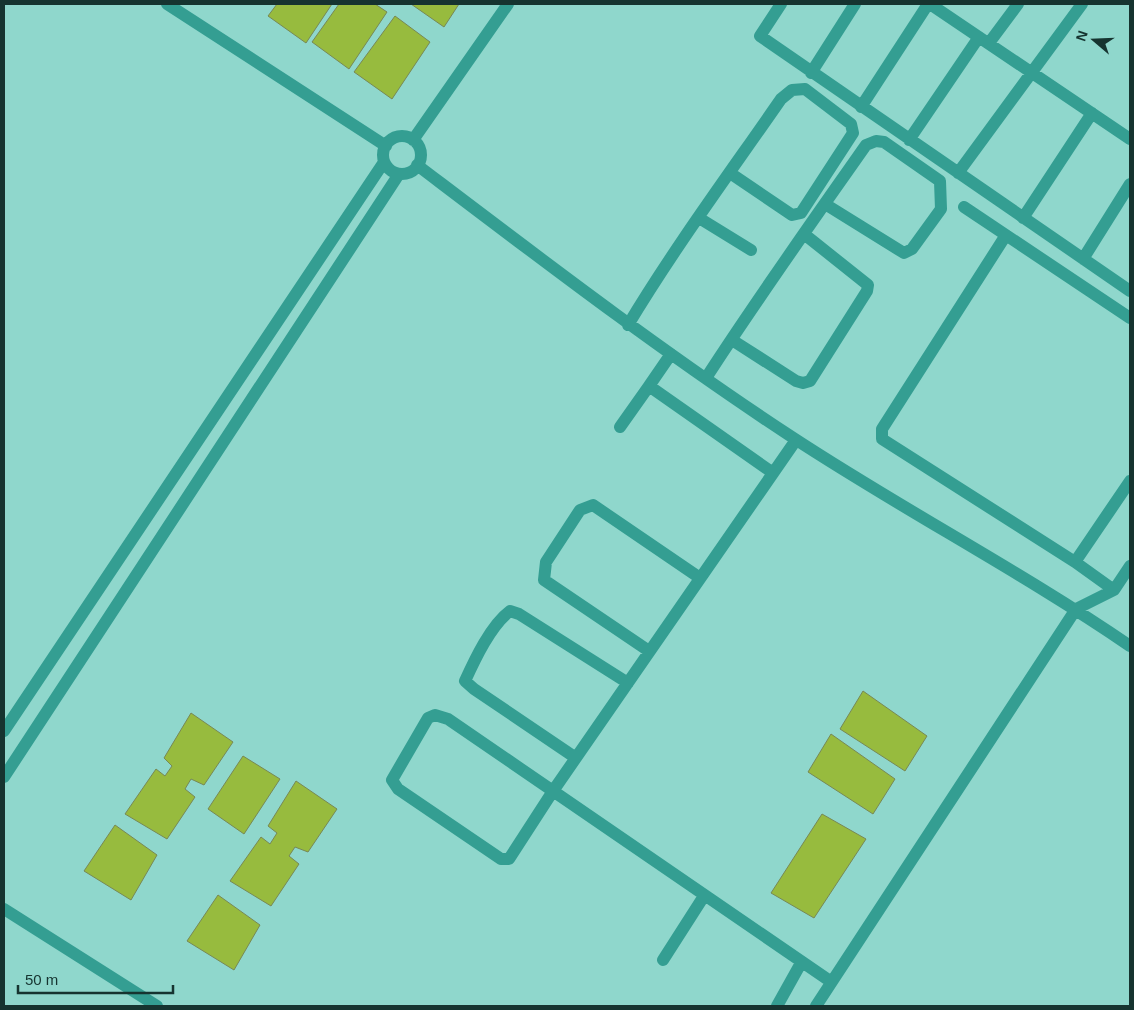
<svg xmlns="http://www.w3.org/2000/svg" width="1134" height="1010" font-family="Helvetica,sans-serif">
<rect width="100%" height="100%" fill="#8fd7cc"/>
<!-- building -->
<path fill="#97bb3e" stroke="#778856" d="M277 4H332L306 43 268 16Z
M339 4H375L387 12 349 69 312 42Z
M411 4H459L444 27Z
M395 16 430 42 392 99 354 72Z
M863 691 927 736 905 771 840 729Z
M191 713 233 742 204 785 191 779 185 789 195 797 167 839 125 814 156 769 165 776 172 766 164 758Z
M831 734 895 779 873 814 808 772Z
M243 756 280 779 244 834 208 809Z
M296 781 337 809 308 852 295 847 289 856 299 864 271 906 230 881 261 837 270 844 277 833 268 826Z
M822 814 866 839 814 918 771 893Z
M115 825 157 855 131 900 84 871Z
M218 895 260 925 234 970 187 941Z"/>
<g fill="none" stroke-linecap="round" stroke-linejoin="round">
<!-- minor -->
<path stroke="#349e92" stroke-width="12" d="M167 4 386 146
M781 4 760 36 1130 291
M930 4 1130 139
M989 43 1018 4
M811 73 855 4
M861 107 928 4
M383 155a19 19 0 1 1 38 0a19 19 0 1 1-38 0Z
M413 140 508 4
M909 140 979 37
M417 165C541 259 665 354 795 439 905 511 1022 572 1130 646
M958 173 1082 4
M964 207 1130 318
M699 218 751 250
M1023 218 1092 113
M1006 235 882 429V439L1075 562 1130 481
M1083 259 1130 184
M628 325C675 247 729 174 781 99L792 90 805 89 851 124 853 133 801 213 792 215 730 173
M732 340 796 381 803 383 810 381 867 291 868 285 804 234
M671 354 649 386 773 473
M706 378C757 299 812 222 866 145L876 141 884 142 940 181 941 209 912 249 904 253 825 204
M620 427 649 386
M796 440 553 791 830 981
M1075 562 1114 590
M649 651 544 580 546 562 580 510 593 505 700 578
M435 715 448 719 553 791 509 859H501L398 789 392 780 428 718Z
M4 731 384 162
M576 758 474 689 465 681C475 659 491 625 510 611L519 614 628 683
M4 777 399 174
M663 960 704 896
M777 1006 801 963
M816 1006 1076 609 1114 590 1130 566"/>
<!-- tertiary -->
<path stroke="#349e92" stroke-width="12" d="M4 909 157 1006"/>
</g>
<!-- border -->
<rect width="1134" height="1010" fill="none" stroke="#163430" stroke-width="10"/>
<!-- north arrow -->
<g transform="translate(1094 40) rotate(289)" stroke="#8fd7cc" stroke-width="4" paint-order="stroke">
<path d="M0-4L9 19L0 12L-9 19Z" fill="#163430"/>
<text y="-8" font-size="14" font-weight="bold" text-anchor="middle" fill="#163430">N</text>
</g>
<!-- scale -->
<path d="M18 985v8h155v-8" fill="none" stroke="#163430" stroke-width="2.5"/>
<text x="25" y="985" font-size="15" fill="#163430" stroke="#8fd7cc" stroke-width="4" paint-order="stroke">50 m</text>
</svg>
